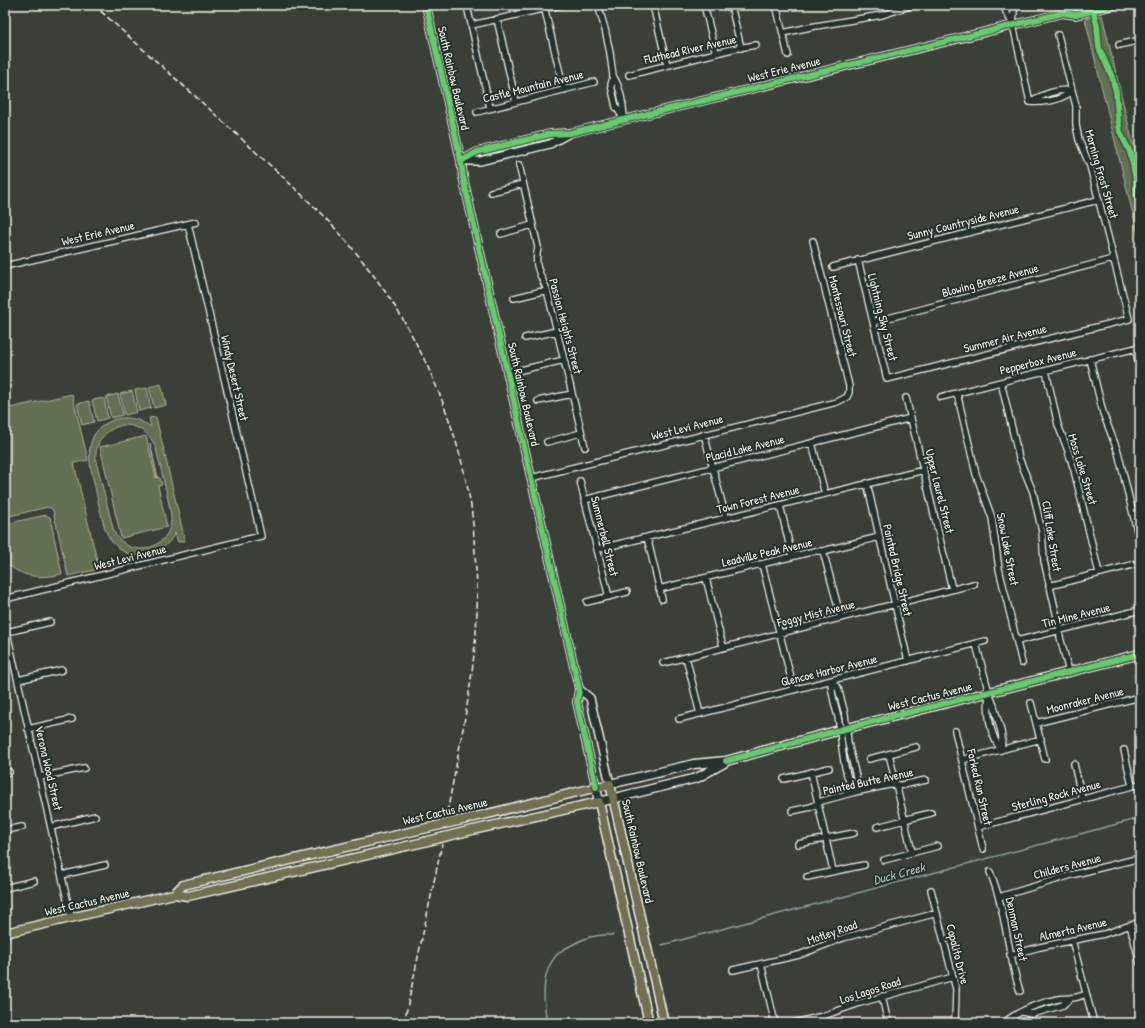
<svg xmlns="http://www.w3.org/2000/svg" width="1145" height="1028" font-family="'Patrick Hand',sans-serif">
<rect width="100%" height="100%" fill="#3a4038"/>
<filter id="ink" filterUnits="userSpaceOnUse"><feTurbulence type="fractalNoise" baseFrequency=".025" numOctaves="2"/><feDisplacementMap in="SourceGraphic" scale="8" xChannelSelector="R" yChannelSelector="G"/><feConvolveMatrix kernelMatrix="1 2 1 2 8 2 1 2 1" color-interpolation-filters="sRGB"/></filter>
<g filter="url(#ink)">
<!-- green -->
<path fill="#637052" stroke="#acb09d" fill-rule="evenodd" d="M1102 15 1140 173V243L1085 19Z
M161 384 166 405 154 408 149 387Z
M147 388 151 408 139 411 135 390Z
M132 391 137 412 125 415 120 394Z
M72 394 88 460 74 463 99 569 68 576 53 510 48 507 5 517V409Z
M118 394 123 415 111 418 106 397Z
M104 398 108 418 97 421 92 400Z
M89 401 94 422 82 425 77 404Z
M156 417 185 541 178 542 175 533C158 565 118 563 105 529 101 515 98 501 95 487 89 462 81 433 113 420 125 415 140 419 151 427L149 418ZM123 425C139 425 151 434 156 449 160 464 163 479 167 494 168 502 171 511 171 519 171 535 158 548 141 549 129 549 120 542 114 532L96 461C94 443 105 429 123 425Z
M146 436 156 478H157L150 443 158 478H160L162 485 158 486 167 527 121 538 100 447Z
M46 515 50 517 62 574C41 579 22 578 5 562V524Z"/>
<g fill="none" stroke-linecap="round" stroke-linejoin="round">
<!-- stream -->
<path stroke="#8fa2a2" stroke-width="1.5" d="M662 945 1140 818
M547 1023C543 999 540 968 561 951 564 949 568 947 572 945 585 937 598 934 613 935"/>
<!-- minor casing -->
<g stroke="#f4f1e8" stroke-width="8">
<path id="minor" d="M598 5 605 29 610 53 613 76 611 85 616 107 624 119
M653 5 667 65
M704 5 716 53
M731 5 741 48
M776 5 788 55
M1004 5 1006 12 1013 24
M1013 5 1014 11 1013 25 1030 102
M467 6 490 108
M544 6 564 90
M497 19 516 102
M472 25 560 5
M783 33 810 27 882 15 913 5
M1119 45 1140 40
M629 75 732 49 756 45
M613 76C621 88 623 103 624 118
M1031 101C1043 95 1058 88 1072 91
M1030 102C1046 103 1060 101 1072 91
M477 112 594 82
M519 165 538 247C534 268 539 271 547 290L585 447
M491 192 523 184
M501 234 532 225
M858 260 887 379 1129 319 1090 166 1079 140 1076 125V106L1058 35
M5 266 196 222
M833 267 1098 200
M514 298 547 290
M873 322 1113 259
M525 338 557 331
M1135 348 1140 368
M1090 359 1103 413 1118 452 1140 543
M1046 371 1058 425 1067 448 1074 470 1099 573
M508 373 564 360
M1001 382 1019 458 1033 492 1042 532 1044 561 1060 630V637L1069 672
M957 393 976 474 992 518 999 569 1022 663
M941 397 1140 347
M906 398 952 589
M538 401 572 394
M704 434 726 518
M547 442 581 433
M812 443 825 494
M531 478 837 402 847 397 849 392V386L813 241
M580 481 609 597
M867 483 908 661
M584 500 911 418
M780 505 792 556
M647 537 662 599
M598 549 924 470
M823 551 841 618
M762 564 794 690
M706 578 723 647
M1049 586 1140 563
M659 589 815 551H823L879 537
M5 599 261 536 188 224
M587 602 627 592
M5 624 71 917
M7 632 50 622
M1017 641 1140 610
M976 644 989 693 994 706 1001 731 1002 738 1001 750
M686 657 700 714
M663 663 974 584
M1138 676 1140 689
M18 680 62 670
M831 681 838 688 845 714 848 743 858 785 855 792
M831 681C831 693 835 705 838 717 842 738 842 776 855 792
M989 693C987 713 989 733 1001 750
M1031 703 1045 759
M679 719 985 641
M1036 723 1140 697
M28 729 72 719
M955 731 983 849
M1124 750 1132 786
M889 754 912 852
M869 759 916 747
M962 760 1041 739
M1074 764 1082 799
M811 772 833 871
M5 773 9 772
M40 777 84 768
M784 779 829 768
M792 811 811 807 822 801 855 792 889 785H902L926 780
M51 827 95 816
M877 827C895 823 913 817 931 813
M978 827 1140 784
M5 830 22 827
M798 844 854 833
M884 860 938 846
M990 872C1006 910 1007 952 1020 991
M62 875 105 865
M807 877 864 865
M5 888 34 881
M931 890 956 989 955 1023
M999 897 1075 874 1140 858
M1130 925 1140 963
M1072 940 1094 1023
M1010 955 1040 947 1104 934 1140 922
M761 964 775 1023
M733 970 799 955 843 938 937 913
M882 996 888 1023
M1022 1012 1032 1014 1063 1005 1071 998
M794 1023 823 1016 860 1003 953 977
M1004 1023C1018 1011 1040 1003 1058 999 1062 998 1067 999 1071 998 1076 998 1081 996 1086 994"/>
</g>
<!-- tertiary casing -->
<g stroke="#f4f1e8" stroke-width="10">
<path id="tertiary" d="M426 5 461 161 463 177 579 689 577 702 596 787
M1063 13 1074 5
M461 161 477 152 550 134 570 133 1063 13 1076 15 1114 5
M463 161H480L550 144 568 134
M579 689 590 698 610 784"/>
</g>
<!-- secondary casing -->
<g stroke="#f4f1e8" stroke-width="11">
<path id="secondary" d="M610 784 694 764 726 761 840 730 1140 654
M596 787 599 802 697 778 724 763"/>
</g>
<!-- primary casing -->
<g stroke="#f4f1e8" stroke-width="11">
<path id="primary" d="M467 819 610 784 664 1023
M464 832 599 802 649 1023
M174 894 183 885 427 828
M5 933 174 894 188 896 424 842"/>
</g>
<!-- minor -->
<use href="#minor" stroke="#26332d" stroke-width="5.5"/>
<!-- tertiary -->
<use href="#tertiary" stroke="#26332d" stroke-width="7"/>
<!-- secondary -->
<use href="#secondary" stroke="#26332d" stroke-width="8"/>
<!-- primary -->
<use href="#primary" stroke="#716f52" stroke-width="8"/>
<!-- rail -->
<path stroke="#f4f1e8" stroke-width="1.5" stroke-dasharray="6 3" stroke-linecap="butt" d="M94 5C150 56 206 105 261 157 297 190 334 223 364 263 419 332 456 418 471 506 473 521 474 538 475 553 476 572 478 592 477 611 475 679 459 747 447 814
M404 1023 442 844"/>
<!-- primary-bridge casing -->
<g stroke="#f4f1e8" stroke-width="11" stroke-linecap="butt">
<path id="primary-bridge" d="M427 828 467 819
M424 842 464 832"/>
</g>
<!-- primary-bridge -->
<use href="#primary-bridge" stroke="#716f52" stroke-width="8"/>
<!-- cycleway casing -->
<g stroke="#26332d" stroke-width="8">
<path id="cycleway" d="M426 5 461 161 463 177 579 689 577 702 596 787
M1094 5 1092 6 1097 25 1099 48 1112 77 1116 92 1118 119 1120 132 1130 152 1133 165 1136 181V194L1140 212
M461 161 477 152 550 134 570 133 1063 13 1076 15 1114 5
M726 761 840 730 1140 654"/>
</g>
<!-- cycleway -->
<use href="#cycleway" stroke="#67ca6e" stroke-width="6"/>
</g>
</g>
<g text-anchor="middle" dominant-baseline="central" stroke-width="4" stroke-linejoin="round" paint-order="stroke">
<!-- street labels -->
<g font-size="12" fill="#f4f1e8" stroke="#26332d">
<text transform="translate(690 49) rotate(-13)">Flathead River Avenue</text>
<text transform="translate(784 69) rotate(-14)">West Erie Avenue</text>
<text transform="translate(454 78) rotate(77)">South Rainbow Boulevard</text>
<text transform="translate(533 86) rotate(-14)">Castle Mountain Avenue</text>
<text transform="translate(1102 174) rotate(74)">Morning Frost Street</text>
<text transform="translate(963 222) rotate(-14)">Sunny Countryside Avenue</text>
<text transform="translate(98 233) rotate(-13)">West Erie Avenue</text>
<text transform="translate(990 280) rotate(-15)">Blowing Breeze Avenue</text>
<text transform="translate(843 316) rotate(76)">Montessouri Street</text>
<text transform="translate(883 317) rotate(76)">Lightning Sky Street</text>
<text transform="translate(566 326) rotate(75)">Passion Heights Street</text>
<text transform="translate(1005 338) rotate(-14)">Summer Air Avenue</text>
<text transform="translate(1038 361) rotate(-14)">Pepperbox Avenue</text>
<text transform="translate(235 378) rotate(77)">Windy Desert Street</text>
<text transform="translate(524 394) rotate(77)">South Rainbow Boulevard</text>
<text transform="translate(687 427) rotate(-14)">West Levi Avenue</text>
<text transform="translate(745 448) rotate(-14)">Placid Lake Avenue</text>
<text transform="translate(1083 469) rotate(73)">Moss Lake Street</text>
<text transform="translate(940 491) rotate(76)">Upper Laurel Street</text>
<text transform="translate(758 499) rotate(-14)">Town Forest Avenue</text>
<text transform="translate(605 536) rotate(76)">Summerbell Street</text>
<text transform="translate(1052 536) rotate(81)">Cliff Lake Street</text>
<text transform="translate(1008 549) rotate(79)">Snow Lake Street</text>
<text transform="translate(767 552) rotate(-13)">Leadville Peak Avenue</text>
<text transform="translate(130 557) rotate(-14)">West Levi Avenue</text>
<text transform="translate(898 570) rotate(77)">Painted Bridge Street</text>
<text transform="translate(816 613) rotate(-14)">Foggy Mist Avenue</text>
<text transform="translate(1076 615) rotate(-14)">Tin Mine Avenue</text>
<text transform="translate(829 670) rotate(-14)">Glencoe Harbor Avenue</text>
<text transform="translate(930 696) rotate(-14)">West Cactus Avenue</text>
<text transform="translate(1085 700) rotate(-14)">Moonraker Avenue</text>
<text transform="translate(49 768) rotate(77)">Verona Wood Street</text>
<text transform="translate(868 781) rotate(-12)">Painted Butte Avenue</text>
<text transform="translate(980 787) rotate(77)">Forked Run Street</text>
<text transform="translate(1056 795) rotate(-15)">Sterling Rock Avenue</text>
<text transform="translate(445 811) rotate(-13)">West Cactus Avenue</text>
<text transform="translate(638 851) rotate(77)">South Rainbow Boulevard</text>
<text transform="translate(1067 866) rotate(-15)">Childers Avenue</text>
<text transform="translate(87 902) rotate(-13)">West Cactus Avenue</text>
<text transform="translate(1017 929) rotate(78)">Denman Street</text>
<text transform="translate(1073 929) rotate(-13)">Almerta Avenue</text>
<text transform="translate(832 932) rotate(-19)">Motley Road</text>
<text transform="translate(958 954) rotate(76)">Copalito Drive</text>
<text transform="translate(870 990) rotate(-18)">Los Lagos Road</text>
</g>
<!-- water labels -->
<g font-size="13" font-style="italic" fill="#b1bcb9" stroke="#26332d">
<text transform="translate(899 873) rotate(-15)">Duck Creek</text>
</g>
</g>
<!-- margin -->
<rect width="1145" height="1028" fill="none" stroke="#26332d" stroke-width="20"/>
<rect x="10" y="10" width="1125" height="1008" fill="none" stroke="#f4f1e8" stroke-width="1.5" filter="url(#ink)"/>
</svg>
